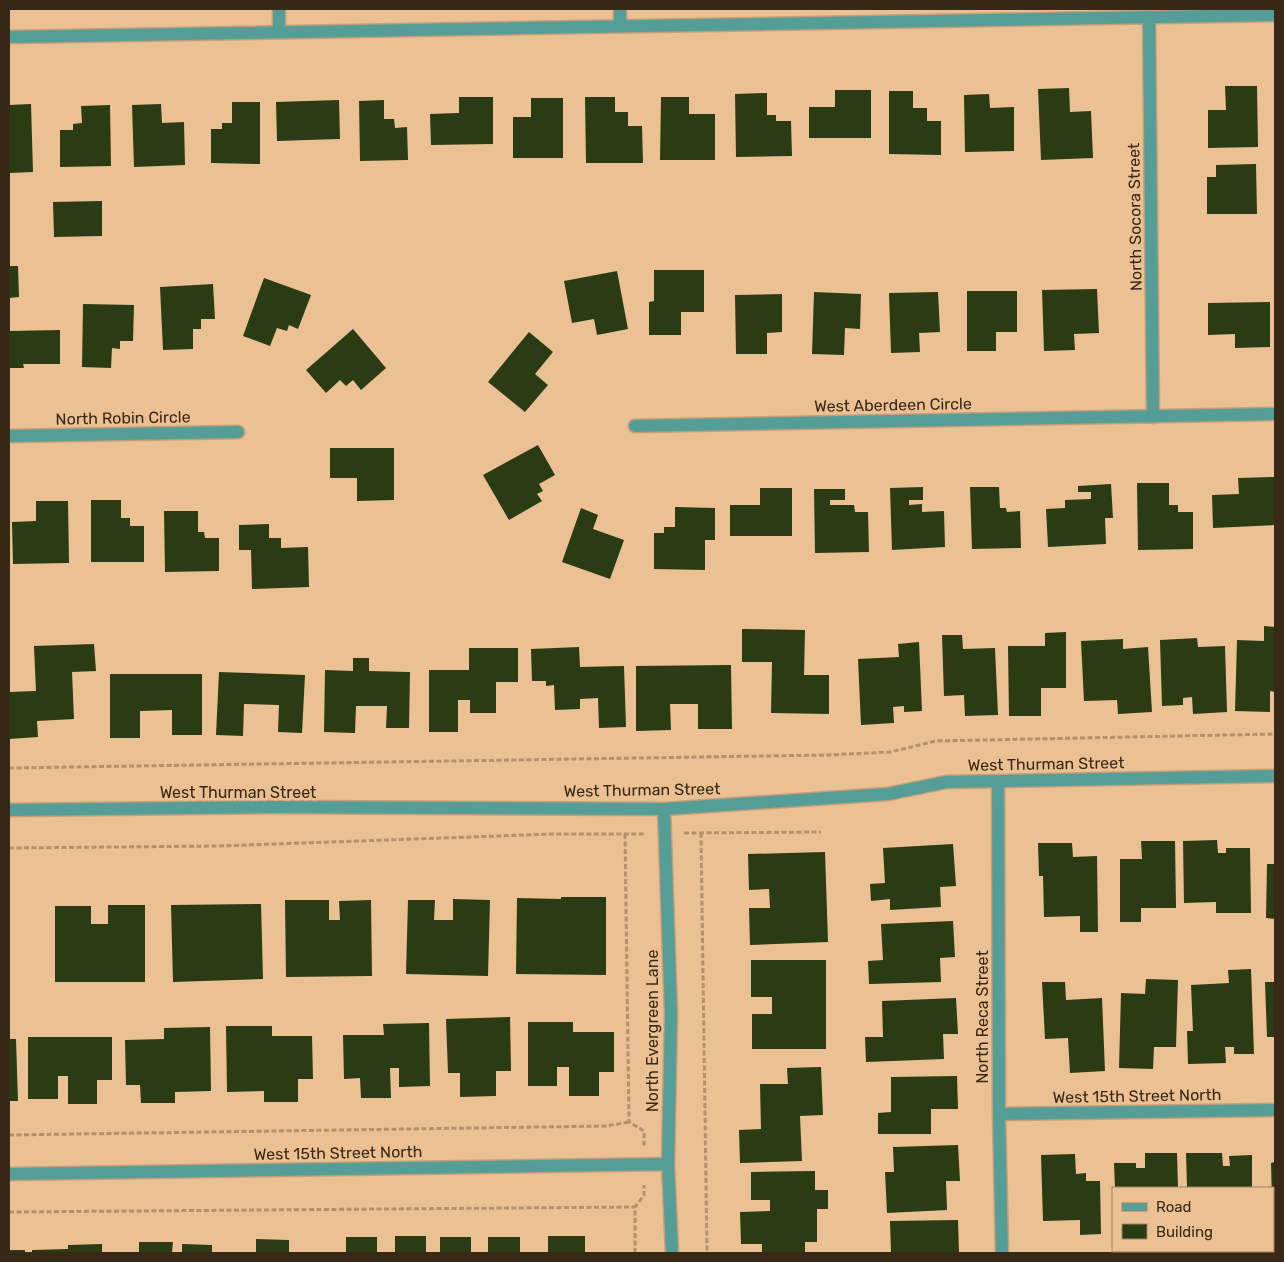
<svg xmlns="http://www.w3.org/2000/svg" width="1284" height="1262" font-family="Rubik,sans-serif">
<rect width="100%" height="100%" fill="#ebc093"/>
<!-- building -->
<path fill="#2b3b13" d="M1225 86H1257L1258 147 1208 148V110H1226Z
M1069 88 1070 112 1091 111 1093 158 1041 160 1038 89Z
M835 90H871V138H809V107H835Z
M889 91H913V108H927V121H941V155L889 154Z
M767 93V115H776V121H791L792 156 736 157 735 94Z
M989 94 990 108 1014 107V151L965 152 964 95Z
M459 97H493V144L431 145 430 114 459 113Z
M585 97H615V112H628V126H642L643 163H586Z
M661 97H689V114H715V160H660Z
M531 98H563V158H513V117H531Z
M339 100 340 139 277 141 276 102Z
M384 100V119H394L395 128 407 127 408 160 360 161 359 101Z
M232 102H260V164L211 163V129H222V123H232Z
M31 104 33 172 9 173V105Z
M161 104 162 123 184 122 185 165 134 167 132 105Z
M110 105 111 166 60 167V130H73V124L82 123 81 106Z
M1256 164 1257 214H1207V177H1216V165Z
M102 201V236L54 237 53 202Z
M9 266H18L19 297 9 298Z
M654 270H704V312H681V335H649V302L654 301Z
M617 271 628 329 597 335 594 319 572 323 564 281Z
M264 278 311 295 298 329 289 325 287 331 277 328 270 346 243 336Z
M213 284 215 319H201V329H193V349L163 350 160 287Z
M1097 289 1099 333 1074 334 1075 350 1044 351 1042 290Z
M967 291H1017V332H996V351H967Z
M814 292 861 294 860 329 845 328 844 355 812 354Z
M938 292 940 332 919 333 920 352 891 353 889 293Z
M782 294V332L767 333V354H736L735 295Z
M1270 302V347L1235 348V334L1208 335V303Z
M83 304 134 305 133 341H120V349L112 348 111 368 82 367Z
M353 329 386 368 361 390 353 380 346 386 340 380 326 393 306 370Z
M60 330V364H23L24 368H9V331Z
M529 332 553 352 535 374 548 385 525 412 488 382Z
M538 445 555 475 539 484 543 491 537 494 542 501 509 520 483 475Z
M330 448H394V500L357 501V478H330Z
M1274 477 1275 525 1213 528 1212 495 1239 494 1238 478Z
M1137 483H1169V505H1178V512H1193V549L1138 550Z
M1111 484 1113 518H1105L1106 544 1048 547 1046 509 1065 508V500L1091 499V492H1078V486Z
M923 487V500H909V505L922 504V512L944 511 945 547 892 550 890 488Z
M970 487H999L1000 508H1006L1007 512 1020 511 1021 548 972 549Z
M760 488H792V536H730V505H760Z
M814 489H845V500H830V505H854L855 512H868L869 552 815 553Z
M91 500H121V518H130V526H144V562H91Z
M36 501H68L69 563 13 564 12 522 36 521Z
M675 507 715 508V540H705V570L654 569V533H664V527H675Z
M581 508 598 515 593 529 624 540 610 579 562 562Z
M164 511H198V532H204L205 538H219V571L165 572Z
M269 524V538H281V548L308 547 309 587 252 589 251 550H239V525Z
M1264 626 1275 627V692L1270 691V712L1235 711 1237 640 1264 641Z
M742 629 805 630 804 675H829V714L771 713 772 662H742Z
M1066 632V688H1041V716H1009L1008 646H1045V633Z
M942 635H962L963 649 995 648 998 715 965 716 964 695 944 696Z
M1197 638 1198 647 1225 646 1227 712 1193 714 1192 697 1183 698V705L1162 706 1160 640Z
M1123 639V649L1148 647 1152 712 1118 714 1117 700 1084 701 1081 641Z
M919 642 922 711 904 712V706L893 707 894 723 861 725 858 659 899 657 898 644Z
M94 644 96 671 72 672 74 719 37 721 38 737 9 739V692L36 691 34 646Z
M579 647 580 667 624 666 626 727 599 728 598 698 580 699V709L555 710 554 685 546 686V681H532L531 649Z
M469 648H518V682H496V713H470V700H458V732H429V670H469Z
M353 658H369V671L410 672 409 728H386L387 706H356L355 733 324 732 325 670 353 671Z
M731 665 732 729H698V704H670L671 730 636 731V666Z
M219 672 305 675 302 733 278 732 279 705 244 704 243 736 216 735Z
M110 674H202V735H172V710L140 711V738H110Z
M1217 840 1218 853H1226V848H1250L1251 913H1216V902L1184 903 1183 841Z
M1141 841H1175L1176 908H1141V922H1120V859H1142Z
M1038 843H1072L1073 857 1097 856 1098 932H1080V916L1044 917 1043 876H1039Z
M953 844 956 886 940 887 941 907 890 910V899L871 901 870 884 885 883 883 848Z
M825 852 828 942 750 945 749 908H770L769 889 749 890 748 854Z
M1267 864H1275V919L1266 918Z
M561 897H606V975L516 974 517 898 561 899Z
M453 899 490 900 488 976 406 974 408 900H435L434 920H453Z
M285 900H329V920H340L339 901 371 900 372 976 286 977Z
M261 904 263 979 173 982 171 905Z
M108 905H145V982H55V906H91V924H108Z
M953 921 955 957 940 958 941 982 869 984 868 961 883 960 881 924Z
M751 960H826V1049H752V1014H772V997H751Z
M1251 969 1254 1054H1234V1047H1225L1226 1063 1188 1064 1187 1031H1193L1191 985 1229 983 1228 970Z
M1146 979 1178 980 1176 1047H1154L1153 1069 1119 1068 1121 993 1145 994Z
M1042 982H1065L1066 1000 1102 998 1105 1071 1070 1073 1068 1038 1045 1039Z
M1265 982H1275V1037H1267Z
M956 998 958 1034H943L944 1059 866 1062 865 1037H883L882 1001Z
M510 1017 511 1071H496V1096L460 1097V1073H448L446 1019Z
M528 1022H573V1032H614V1072H599V1096H569V1067H557V1086H528Z
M429 1023 430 1086 399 1087V1068H390L391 1098H361L360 1078 344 1079 343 1035H384L383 1024Z
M226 1026H272V1036H312L313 1079H298V1102H264V1091L227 1092Z
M210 1027 211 1091 175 1092V1103H141L140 1085H126L125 1040 164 1039V1028Z
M28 1037H112V1080H97V1104H68V1076H58V1099H28Z
M9 1039H16L18 1101H9Z
M821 1067 823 1115 800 1116 802 1161 740 1163 739 1130 761 1129 760 1084H788L787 1068Z
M957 1076 958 1109H931V1134H878V1113L891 1112V1077Z
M958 1145 960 1181H946L947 1210 887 1213 885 1172H894L893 1147Z
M1145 1153H1177L1178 1188H1115L1114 1163H1136V1168H1145Z
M1186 1153H1222L1223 1166H1230L1229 1156 1252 1155V1188H1187Z
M1075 1154 1076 1174 1086 1173V1181H1100L1101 1234 1080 1235V1220L1043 1221 1041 1155Z
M1275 1162V1243H1273L1271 1163Z
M815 1171V1190H828V1209H817V1242H805V1253H762V1244H741L740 1212 770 1211V1200H751V1172Z
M958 1220 959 1253H891L890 1221Z
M395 1236H426V1253H395Z
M548 1236H585V1253H548Z
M346 1237H377V1253H346Z
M440 1237H471V1253H440Z
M488 1237H520V1253H488Z
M256 1239 289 1240V1253H256Z
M139 1242H173L172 1253H139Z
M102 1244V1253H32V1250L68 1249V1245Z
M182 1244 212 1245V1253H182Z
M9 1250H25V1253H9Z"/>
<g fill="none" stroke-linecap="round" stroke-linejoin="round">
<!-- minor casing -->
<g stroke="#c49f78" stroke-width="15">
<path id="minor" d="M279 9V32
M620 9V26
M1149 17 1153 417
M9 37 1275 15
M635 426 1275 414
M9 436 238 432
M998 781 999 1114 1002 1253
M664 809 671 1014 668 1164 672 1253
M9 810 273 807 664 809 888 794 946 782 1275 776
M999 1114 1275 1110
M9 1174 668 1164"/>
</g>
<!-- path -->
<path stroke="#b4916d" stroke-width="3" stroke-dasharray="5 2.5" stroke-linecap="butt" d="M9 768 828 755 890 752 936 741 1275 734
M684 833 821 832
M701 833 707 1253
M625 834 629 1122 644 1131V1146
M9 848 218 846 554 834H645
M9 1135 606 1126 629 1122
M9 1212 635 1207
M635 1253V1207L644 1195V1185"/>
<!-- minor -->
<use href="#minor" stroke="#559e98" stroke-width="12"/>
</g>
<g text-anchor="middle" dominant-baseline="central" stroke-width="5" stroke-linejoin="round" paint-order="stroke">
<!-- street labels -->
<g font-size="16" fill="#382816" stroke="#ebc093">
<text transform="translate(1135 217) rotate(-91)">North Socora Street</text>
<text transform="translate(893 405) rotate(-1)">West Aberdeen Circle</text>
<text transform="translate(123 418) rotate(-1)">North Robin Circle</text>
<text transform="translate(1046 764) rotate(-1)">West Thurman Street</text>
<text transform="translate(642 790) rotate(-1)">West Thurman Street</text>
<text x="238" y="792">West Thurman Street</text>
<text transform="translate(982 1017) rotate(-90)">North Reca Street</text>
<text transform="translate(652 1031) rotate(-90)">North Evergreen Lane</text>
<text transform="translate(1137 1096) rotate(-1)">West 15th Street North</text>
<text transform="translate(338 1153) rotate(-1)">West 15th Street North</text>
</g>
</g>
<!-- border -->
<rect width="1284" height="1262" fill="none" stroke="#382816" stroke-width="20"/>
<!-- legend -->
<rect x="1112" y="1187" width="162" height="65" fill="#ebc093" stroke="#a38361"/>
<rect x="1122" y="1203" width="25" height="8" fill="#559e98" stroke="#a38361"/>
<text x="1156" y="1212" font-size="15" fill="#382816">Road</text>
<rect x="1122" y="1224" width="25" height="15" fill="#2b3b13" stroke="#a38361"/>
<text x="1156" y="1237" font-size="15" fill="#382816">Building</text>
</svg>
